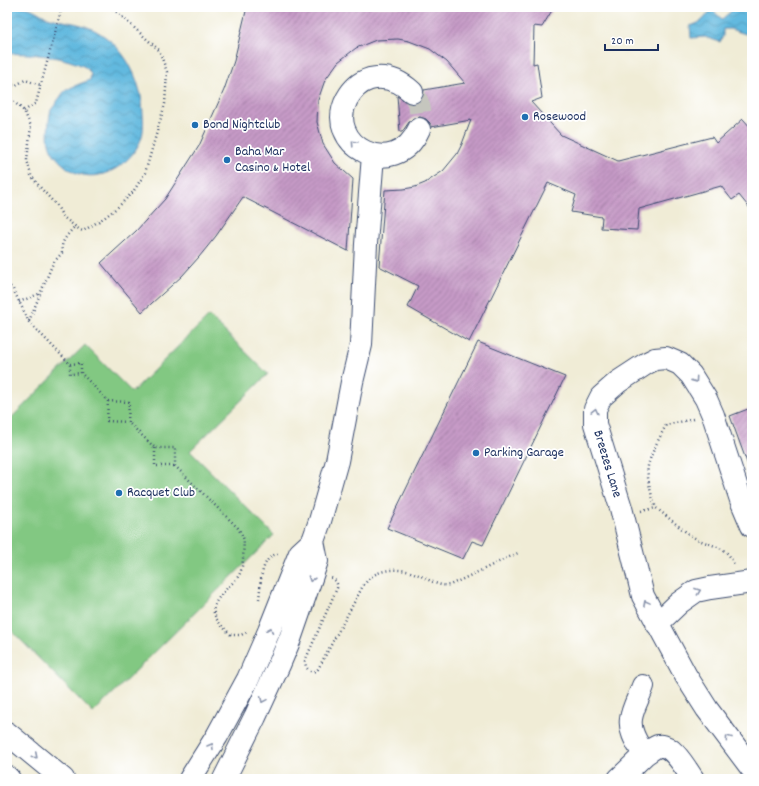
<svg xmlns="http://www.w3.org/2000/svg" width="759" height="786" font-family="Dekko,sans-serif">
<defs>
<pattern id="water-waves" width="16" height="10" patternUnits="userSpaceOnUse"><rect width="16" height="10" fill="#62b9df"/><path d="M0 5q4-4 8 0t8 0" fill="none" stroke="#5097b8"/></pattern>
<pattern id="building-hatch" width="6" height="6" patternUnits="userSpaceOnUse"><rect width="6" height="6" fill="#c69ac6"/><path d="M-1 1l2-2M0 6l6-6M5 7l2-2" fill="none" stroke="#a07ea4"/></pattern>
</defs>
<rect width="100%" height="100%" fill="#fff"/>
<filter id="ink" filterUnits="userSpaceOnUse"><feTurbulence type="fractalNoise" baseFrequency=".025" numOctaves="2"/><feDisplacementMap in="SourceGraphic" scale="8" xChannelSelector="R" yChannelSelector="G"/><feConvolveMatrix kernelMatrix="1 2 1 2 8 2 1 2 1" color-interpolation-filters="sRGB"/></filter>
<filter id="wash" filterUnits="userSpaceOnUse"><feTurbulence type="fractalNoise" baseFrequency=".012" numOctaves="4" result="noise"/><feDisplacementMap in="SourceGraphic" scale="16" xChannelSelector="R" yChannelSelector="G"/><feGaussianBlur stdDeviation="0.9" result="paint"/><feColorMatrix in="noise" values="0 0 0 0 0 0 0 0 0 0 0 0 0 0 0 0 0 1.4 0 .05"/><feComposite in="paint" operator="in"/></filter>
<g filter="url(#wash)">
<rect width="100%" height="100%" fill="#f0ecd6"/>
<!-- green -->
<path fill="#82c882" stroke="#4e7c70" d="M209 316 268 374 190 451 274 535 93 713 7 626V422L85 345 132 392Z"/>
<!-- water -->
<path fill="url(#water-waves)" stroke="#3e749e" d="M7 7C13 7 19 6 25 7 33 8 40 14 47 17 59 21 73 22 85 26 118 38 137 69 142 102 143 116 146 131 139 144 125 171 89 188 64 165 57 159 51 152 49 143 47 137 49 116 51 110 53 107 56 104 58 100 61 97 62 93 65 91 73 86 82 83 90 80L91 74C89 71 87 68 85 67 67 57 27 52 7 54Z
M736 7H745L749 12 752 10 751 27 749 35 730 29H723V36L720 42 705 37 691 38 690 26C701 23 706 18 711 9L722 19Z"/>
<g id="blocks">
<!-- building -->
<path fill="url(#building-hatch)" d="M247 7H554L542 27 534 26 533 64 537 63 542 98 531 102 561 135 618 161 712 137 716 143 743 119 752 129V211L739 195 732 200 721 186 639 209 637 230 601 228 602 217 571 212 576 195 548 183 469 342 408 307 418 286 379 266 385 190 404 189 415 187 425 183 443 171 457 154 462 144 471 120 431 127 430 123 426 119 420 117 413 118 409 122 402 132H400L397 96 409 104H416L422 100 424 95V90L465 83 447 62 430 49 409 41 398 39 376 40 356 48 338 62 325 80 318 100 317 122 323 144 335 163 353 179 348 251 243 197 216 236 199 257 182 276 142 312 101 263 136 231 165 199 199 146 224 90 234 61Z
M478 342 565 377 483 545 472 541 463 559 387 528Z
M748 409 752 420V471H750L730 416Z"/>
</g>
</g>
<g filter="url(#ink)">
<use href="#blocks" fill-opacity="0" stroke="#3b4b70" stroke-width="1"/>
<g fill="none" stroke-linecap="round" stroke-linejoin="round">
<!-- minor-tunnel -->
<path stroke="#c5c6be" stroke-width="22" stroke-dasharray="22 11" stroke-linecap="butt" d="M412 92C420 103 423 115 419 129"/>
<!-- minor casing -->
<g stroke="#3b4b70" stroke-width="24">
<path id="minor" d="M412 92C400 81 386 75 370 79 360 82 352 90 347 99 323 144 394 184 419 129
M752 526 741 500 713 415 706 399 691 375 680 364 666 358 655 359 647 363 618 382 601 397 595 409V424L621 508 643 596 686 676 707 709 752 769
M657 624 679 603 696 591 710 588 752 582
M643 686C640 695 632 709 631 719 629 732 638 744 644 755 648 752 653 748 658 746 672 743 686 769 693 779
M190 779 217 736 248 679 269 631 300 553 313 541 320 521 337 461 352 382 361 345 366 244 373 155
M224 779 255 717 279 665 290 639 317 561 313 541
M619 779 644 755"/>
</g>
<!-- major casing -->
<g stroke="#3b4b70" stroke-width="24">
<path id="major" d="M7 733 63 779
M7 777 9 779"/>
</g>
<!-- path -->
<path stroke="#3b4b70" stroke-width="2.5" stroke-dasharray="1 3" stroke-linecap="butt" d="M7 79 13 85H16L25 80 41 85
M7 97 11 99 24 111 31 126 27 160 31 175 39 186 57 206 63 217 80 230 83 231 104 218 119 206 133 192 145 173 165 104 167 72 159 50 111 7
M24 111 36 103 62 7
M7 284 13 289 29 322 70 364V374L81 373
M19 302 41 293
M29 321 53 263 62 253C60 241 68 235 75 226
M70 364 81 363V373L108 401 129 402 128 422
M108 401 107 421 128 422 155 448H175V466L238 528 242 535 244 540C243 550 244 564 240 573 238 578 234 582 230 585 208 608 208 613 231 635H241L247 632
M693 419 666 425C660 437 651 453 648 466 646 477 652 498 656 508 668 517 679 527 690 535 707 547 727 543 734 565
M155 448V466H175
M641 511 656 508
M331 578C335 580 338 582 337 588L305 661 306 667C310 672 313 673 318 669L363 586C366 582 370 577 374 575 388 567 407 569 421 576 431 581 440 587 450 585L518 553
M259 599C261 584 260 556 278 554
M748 601 752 610"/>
<!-- minor -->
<use href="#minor" stroke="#fff" stroke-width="22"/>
<!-- major -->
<use href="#major" stroke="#fff" stroke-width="22"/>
</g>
<!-- one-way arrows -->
<defs><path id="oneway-chevron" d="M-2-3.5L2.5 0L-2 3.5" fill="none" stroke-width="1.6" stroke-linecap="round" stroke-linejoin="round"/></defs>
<g stroke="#8d97ae">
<use href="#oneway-chevron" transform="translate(354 143) rotate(-133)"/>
<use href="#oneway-chevron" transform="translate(695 380) rotate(55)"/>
<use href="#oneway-chevron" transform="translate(595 411) rotate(-77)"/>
<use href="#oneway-chevron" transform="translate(311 579) rotate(109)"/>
<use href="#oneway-chevron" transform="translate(698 591) rotate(-20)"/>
<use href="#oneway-chevron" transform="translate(646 603) rotate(-118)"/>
<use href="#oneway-chevron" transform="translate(270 630) rotate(-68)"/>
<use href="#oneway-chevron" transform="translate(263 700) rotate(114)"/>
<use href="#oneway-chevron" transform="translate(728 738) rotate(-126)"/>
<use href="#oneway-chevron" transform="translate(211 746) rotate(-59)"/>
<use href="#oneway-chevron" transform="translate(35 756) rotate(40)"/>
</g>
</g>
<!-- markers -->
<g fill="#1f6fb2" stroke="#fff" stroke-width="1.5">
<circle cx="525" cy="117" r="4"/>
<circle cx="195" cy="125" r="4"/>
<circle cx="227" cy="160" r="4"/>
<circle cx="476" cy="453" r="4"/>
<circle cx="119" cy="493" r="4"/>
</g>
<g text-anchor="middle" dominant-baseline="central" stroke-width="3.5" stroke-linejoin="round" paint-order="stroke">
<!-- poi labels -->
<g font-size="14" fill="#1b2f5e" stroke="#fff" text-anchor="start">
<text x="533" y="117">Rosewood</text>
<text x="203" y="125">Bond Nightclub</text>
<text x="235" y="152">Baha Mar<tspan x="235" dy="16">Casino &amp; Hotel</tspan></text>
<text x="484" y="453">Parking Garage</text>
<text x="127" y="493">Racquet Club</text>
</g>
<!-- street labels -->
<g font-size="14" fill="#1b2f5e" stroke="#fff">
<text transform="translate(607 464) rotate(73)">Breezes Lane</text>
</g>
</g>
<!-- margin -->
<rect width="759" height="786" fill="none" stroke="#fff" stroke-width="24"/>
<!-- scale -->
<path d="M605 44v6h53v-6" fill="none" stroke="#1b2f5e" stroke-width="2"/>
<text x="611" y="44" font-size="12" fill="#1b2f5e" stroke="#ffffff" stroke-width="3" paint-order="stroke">20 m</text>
</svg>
